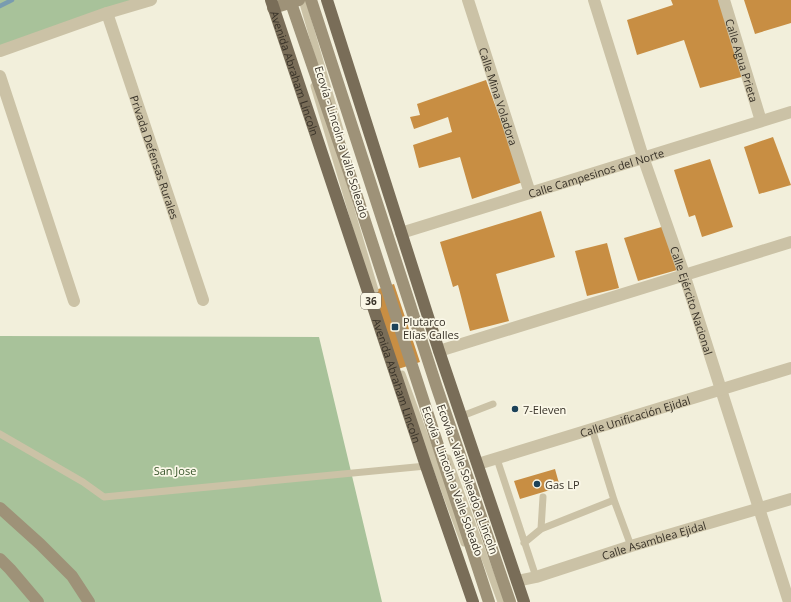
<svg xmlns="http://www.w3.org/2000/svg" width="791" height="602" font-family="'Open Sans',sans-serif">
<rect width="100%" height="100%" fill="#f2efdb"/>
<!-- green -->
<path fill="#a8c29a" d="M0 0H141L0 46Z
M0 336 319 337 382 602H0Z"/>
<g fill="none" stroke-linecap="round" stroke-linejoin="round">
<!-- stream -->
<path stroke="#799cb0" stroke-width="4.5" d="M0 6 12 0"/>
</g>
<!-- building -->
<path fill="#c88e43" d="M671 0H720L745 76 700 88 684 40 637 55 627 20 673 5Z
M744 0H791V23L755 34Z
M486 80 523 182 472 199 460 157 419 168 413 145 452 132 448 117 414 129 410 117 420 115 417 104Z
M773 137 791 185 759 194 744 147Z
M710 159 733 227 702 237 695 215 689 217 674 170Z
M541 211 555 257 496 274 509 321 470 331 458 285 453 287 440 242Z
M665 226 677 270 638 281 624 238Z
M607 243 619 288 587 296 575 251Z
M394 284 420 362 395 370 369 292Z
M555 469 560 487 520 499 514 481Z"/>
<g fill="none" stroke-linecap="round" stroke-linejoin="round">
<!-- lane -->
<path stroke="#cbc2a6" stroke-width="7" d="M302 0 341 133
M314 86 375 290
M402 374 464 543
M462 416 493 404
M592 429 614 500 631 546
M0 434 83 482 104 497 426 466
M448 458 501 602
M497 459 536 577
M541 529 543 497
M524 543 541 529 614 500"/>
<!-- street -->
<g stroke="#cbc2a6" stroke-width="12">
<path id="s1" d="M468 0 530 193"/>
<path id="s2" d="M594 0 643 157 684 274 789 602"/>
<path id="s3" d="M724 0 761 121"/>
<path id="s4" d="M107 13 203 300"/>
<path d="M0 51 107 13 151 0"/>
<path d="M0 76 74 301"/>
<path id="s5" d="M401 233 791 112"/>
<path d="M439 351 791 242"/>
<path id="s6" d="M478 464 791 368"/>
<path id="s7" d="M517 581 536 577 631 546 791 499"/>
</g>
<!-- secondary -->
<path stroke="#9e9278" stroke-width="12" d="M311 0 437 388 510 602
M273 8 299 0
M0 508 40 544 72 576 89 602
M0 559 10 569 38 602"/>
<!-- primary -->
<g stroke="#796d58" stroke-width="12">
<path id="s8" d="M271 0 426 466 473 602"/>
<path d="M327 0 439 351 524 602"/>
</g>
<!-- secondary-bridge -->
<path stroke="#9e9278" stroke-width="12" d="M290 0 349 172 489 602"/>
</g>
<!-- markers -->
<g fill="#1c4259" stroke="#faf7e7" stroke-width="1.5">
<rect x="391" y="323" width="8" height="8" rx="2"/>
<circle cx="515" cy="409" r="4"/>
<circle cx="537" cy="484" r="4"/>
</g>
<g text-anchor="middle" dominant-baseline="central" stroke-width="3.5" stroke-linejoin="round" paint-order="stroke">
<!-- shield labels -->
<rect fill="#faf7e7" stroke="#726c61" stroke-width="1" x="361" y="293" width="20" height="16" rx="3"/>
<g font-size="10" font-weight="bold" fill="#373127">
<text x="371" y="301">36</text>
</g>
<!-- street labels -->
<g font-size="11" fill="#373127" stroke="#faf7e7">
<text stroke="none"><textPath href="#s3" startOffset="63">Calle Agua Prieta</textPath></text>
<text stroke="none"><textPath href="#s8" startOffset="77">Avenida Abraham Lincoln</textPath></text>
<text stroke="none"><textPath href="#s1" startOffset="101">Calle Mina Voladora</textPath></text>
<text transform="translate(342 142) rotate(73)">Ecovía - Lincoln a Valle Soleado</text>
<text stroke="none"><textPath href="#s4" startOffset="152">Privada Defensas Rurales</textPath></text>
<text stroke="none"><textPath href="#s5" startOffset="204">Calle Campesinos del Norte</textPath></text>
<text stroke="none"><textPath href="#s2" startOffset="316">Calle Ejército Nacional</textPath></text>
<text stroke="none"><textPath href="#s8" startOffset="401">Avenida Abraham Lincoln</textPath></text>
<text stroke="none"><textPath href="#s6" startOffset="164">Calle Unificación Ejidal</textPath></text>
<text transform="translate(468 479) rotate(70)">Ecovía - Valle Soleado a Lincoln</text>
<text transform="translate(453 481) rotate(70)">Ecovía - Lincoln a Valle Soleado</text>
<text stroke="none"><textPath href="#s7" startOffset="143">Calle Asamblea Ejidal</textPath></text>
</g>
<!-- poi labels -->
<g font-size="11" fill="#373127" stroke="#faf7e7" text-anchor="start">
<text x="403" y="321">Plutarco<tspan x="403" dy="13">Elías Calles</tspan></text>
<text x="523" y="409">7-Eleven</text>
<text x="545" y="484">Gas LP</text>
</g>
<!-- park labels -->
<g font-size="11" fill="#38552b" stroke="#faf7e7">
<text x="175" y="470">San Jose</text>
</g>
</g>
</svg>
